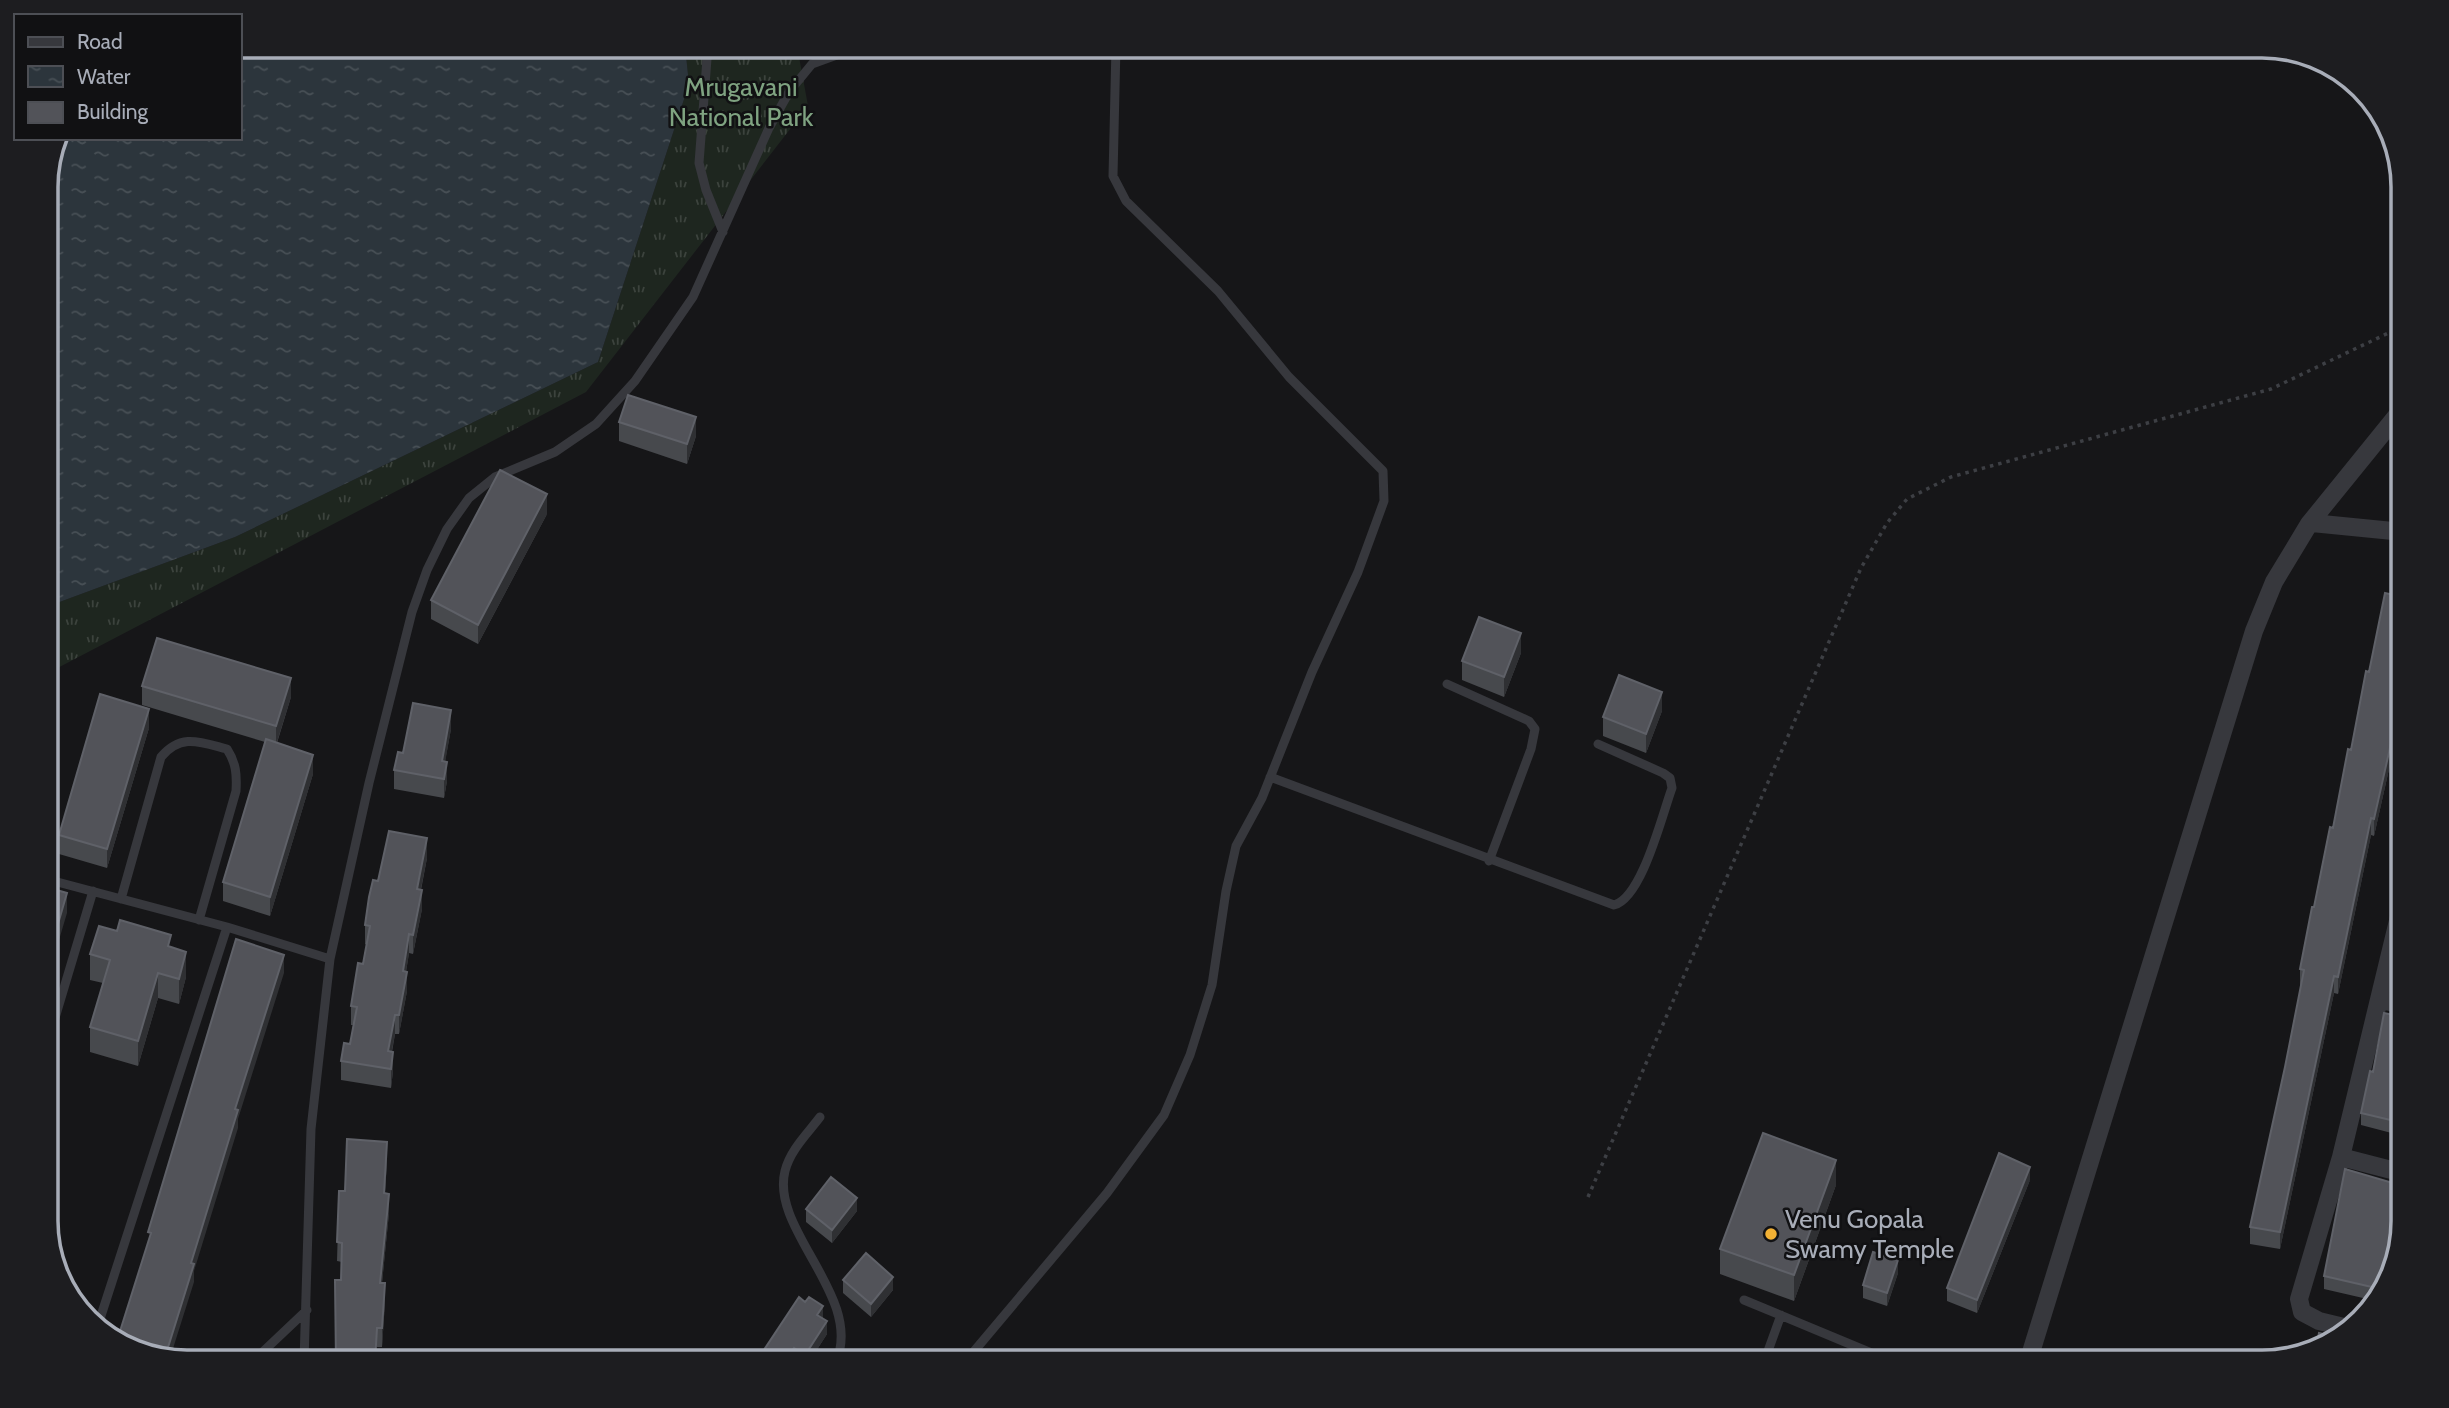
<svg xmlns="http://www.w3.org/2000/svg" width="2449" height="1408" font-family="Cabin,sans-serif">
<defs>
<pattern id="grass-tufts" width="24" height="20" patternUnits="userSpaceOnUse" patternTransform="scale(1.75)"><rect width="24" height="20" fill="#1e261f"/><path d="M3 7l-1-3M5 7V3M7 7l1-3M15 17l-1-3M17 17v-4M19 17l1-3" fill="none" stroke="#3c433d"/></pattern>
<pattern id="water-ripples" width="26" height="14" patternUnits="userSpaceOnUse" patternTransform="scale(1.75)"><rect width="26" height="14" fill="#2c353c"/><path d="M2 4q2-2 4 0t4 0M15 11q2-2 4 0t4 0" fill="none" stroke="#485056"/></pattern>
</defs>
<rect width="100%" height="100%" fill="#161618"/>
<!-- grass -->
<path fill="url(#grass-tufts)" d="M685 46H797L808 106 586 392 46 674V607L235 537 598 362 689 84Z"/>
<!-- water -->
<path fill="url(#water-ripples)" d="M240 46H685L689 84 598 362 235 537 46 607V178L55 138H240Z"/>
<g fill="none" stroke-linecap="round" stroke-linejoin="round">
<!-- path -->
<path stroke="#3d3f44" stroke-width="3.5" stroke-dasharray="3.5 5" stroke-linecap="butt" d="M1588 1197 1861 568 1887 523 1907 499 1951 477 2271 389 2403 326"/>
<!-- service -->
<path stroke="#37383d" stroke-width="9" d="M708 46 699 163 706 190 723 232
M1447 684 1529 721 1535 729 1531 749 1489 861
M1270 777 1614 905C1642 898 1662 815 1672 788L1670 778 1663 773 1598 744
M46 879 227 927 330 959
M121 899 161 757C181 733 200 742 227 749 236 763 237 774 236 791L199 920
M46 1048 93 891
M820 1117C808 1133 790 1150 785 1171 770 1230 864 1297 836 1362
M1744 1300 1893 1362
M98 1325 227 927
M252 1362 307 1310
M304 1362 311 1129 330 959 369 783 412 612 427 570 447 529 469 498 495 477 555 452 596 424 635 381 693 297 769 128 789 92 812 64 845 52 891 46
M965 1362 1107 1193 1164 1115 1190 1055 1212 985 1226 891 1236 846 1262 798 1312 672 1358 572 1384 501 1383 471 1289 377 1218 291 1126 201 1113 176 1116 46
M1764 1362 1781 1315"/>
<!-- minor -->
<path stroke="#37383d" stroke-width="18" d="M2312 523 2403 532
M2381 1000 2403 1005
M2341 1157 2403 1173
M2348 1328 2319 1321 2302 1312 2299 1299 2341 1157 2403 900
M2028 1362 2254 631 2274 582 2309 524 2403 408"/>
</g>
<!-- wall -->
<path fill="#47494d" d="M619 422 696 436 687 464 619 441Z
M547 514 478 644 431 619V600Z
M2403 597V707L2374 836 2371 835 2338 994 2334 993 2280 1249 2250 1244V1227L2285 1067 2301 987 2300 986V969L2351 750 2369 672Z
M1521 653 1504 697 1462 680V661Z
M142 686 291 697 277 743 313 774 270 916 223 901V882L265 742 142 705Z
M1662 711 1646 753 1603 736V717Z
M149 728 107 868 59 854V835Z
M451 729 445 761 447 781 444 798 394 789V770Z
M427 858 421 890 422 909 413 954 409 953 406 972 407 991 399 1034H395L392 1052 393 1071 391 1088 341 1080V1061L350 1044 353 1025H351V1006L363 964 367 945 365 944V925L378 881Z
M171 947 186 977 179 1004 158 998 138 1066 90 1052V1027L103 983 90 980V954Z
M2403 1017V1136L2361 1125V1113L2373 1072Z
M387 1161 385 1193 389 1213 382 1283 385 1302 382 1347H377L341 1280 342 1262 337 1261 339 1191H345Z
M2030 1180 1977 1313 1947 1301V1288Z
M1836 1185 1794 1301 1720 1274V1249Z
M806 1209 857 1211 832 1243 806 1222Z
M2403 1221 2385 1291 2376 1301 2324 1289V1276Z
M1898 1273 1887 1306 1863 1298V1285Z
M843 1280 893 1290 871 1317 843 1293Z
M823 1318 827 1334 809 1362H797L794 1361 793 1362H756Z"/>
<!-- shaded-wall -->
<path fill="#2f3033" d="M696 417V436L687 464V444Z
M547 494V514L478 644V625Z
M1521 633V653L1504 697V677Z
M291 678V697L276 745V726Z
M2403 690V707L2374 836V819Z
M1662 692V711L1646 753V734Z
M149 709V728L107 868V849Z
M451 710V729L442 780V761Z
M313 755V774L270 916V897Z
M447 762V781L444 798V779Z
M2371 818V835L2338 994V977Z
M427 838V858L417 908V889Z
M422 890V909L413 954V935Z
M67 893V913L46 984V965Z
M409 934V953L403 990V971Z
M186 952V977L179 1004V979Z
M284 955V973L238 1119V1128L194 1271V1282L170 1358 165 1357 235 1109Z
M407 972V991L399 1034V1015Z
M158 973V998L138 1066V1041Z
M2334 976V993L2280 1249V1232Z
M395 1015V1034L388 1070V1051Z
M393 1052V1071L391 1088V1069Z
M387 1142V1161L384 1212V1193Z
M1836 1160V1185L1794 1301V1275Z
M2030 1167V1180L1977 1313V1300Z
M389 1194V1213L380 1302V1283Z
M857 1198V1211L832 1243V1230Z
M1898 1260V1273L1887 1306V1293Z
M893 1277V1290L871 1317V1304Z
M385 1283V1302L382 1347V1328Z
M823 1306V1319L817 1315Z
M827 1321V1334L809 1362H805V1355Z
M794 1348V1361L793 1362H785Z"/>
<!-- building -->
<path fill="#525359" stroke="#5f6168" stroke-width="2" d="M628 395 696 417 687 444 619 422Z
M500 470 547 494 478 625 431 600Z
M2385 593 2403 597V690L2374 819 2371 818 2338 977 2334 976 2280 1232 2250 1227 2285 1067 2304 970 2300 969 2312 907H2314L2330 827 2333 828 2348 749 2351 750 2366 671 2369 672Z
M1479 617 1521 633 1504 677 1462 661Z
M157 638 291 678 276 726 142 686Z
M1619 675 1662 692 1646 734 1603 717Z
M100 694 149 709 107 849 59 835Z
M413 703 451 710 442 761 447 762 444 779 394 770 398 752 403 753Z
M266 739 313 755 270 897 223 882Z
M389 831 427 838 417 889 422 890 413 935 409 934 403 971 407 972 399 1015H395L388 1051 393 1052 391 1069 341 1061 344 1043 350 1044 357 1007 351 1006 358 963 363 964 370 926 365 925 369 897 373 880 378 881Z
M46 887 67 893 46 965Z
M120 920 171 935 168 946 186 952 179 979 158 973 138 1041 90 1027 110 960 90 954 99 926 117 931Z
M236 939 284 955 235 1109 238 1110 191 1263 194 1264 165 1357 116 1344 151 1233 148 1232Z
M2384 1013 2403 1017V1123L2361 1113 2370 1071 2373 1072Z
M1763 1133 1836 1160 1794 1275 1720 1249Z
M347 1139 387 1142 384 1193 389 1194 380 1283H385L382 1328H377L375 1362H336L335 1280H341L342 1243 337 1242 339 1191H345Z
M1999 1153 2030 1167 1977 1300 1947 1288Z
M2345 1169 2403 1186V1221L2385 1290 2324 1276Z
M831 1177 857 1198 832 1230 806 1209Z
M1873 1252 1898 1260 1887 1293 1863 1285Z
M866 1253 893 1277 871 1304 843 1280Z
M799 1297 805 1302 809 1297 823 1306 817 1315 827 1321 805 1355 794 1348 785 1362H756Z
M2319 1333 2339 1338 2333 1343 2316 1348Z"/>
<!-- markers -->
<circle fill="#f2b134" stroke="#111113" stroke-width="2.5" cx="1771" cy="1234" r="7"/>
<g text-anchor="middle" dominant-baseline="central" stroke-width="5" stroke-linejoin="round" paint-order="stroke">
<!-- park labels -->
<g font-size="26" fill="#7fa381" stroke="#111113">
<text x="741" y="87">Mrugavani<tspan x="741" dy="30">National Park</tspan></text>
</g>
<!-- poi labels -->
<g font-size="26" fill="#a8adb8" stroke="#111113" text-anchor="start">
<text x="1785" y="1219">Venu Gopala<tspan x="1785" dy="30">Swamy Temple</tspan></text>
</g>
</g>
<!-- crop -->
<path d="M0 0H2449V1408H0ZM187 58H2262A129 129 0 0 1 2391 187V1221A129 129 0 0 1 2262 1350H187A129 129 0 0 1 58 1221V187A129 129 0 0 1 187 58Z" fill="#1d1d20" fill-rule="evenodd"/>
<path fill="none" stroke="#a8adb8" stroke-width="3.5" d="M187 58H2262A129 129 0 0 1 2391 187V1221A129 129 0 0 1 2262 1350H187A129 129 0 0 1 58 1221V187A129 129 0 0 1 187 58Z"/>
<!-- legend -->
<rect x="14" y="14" width="228" height="126" fill="#111113" stroke="#4d4f55" stroke-width="2"/>
<rect x="28" y="37" width="35" height="10" fill="#37383d" stroke="#4d4f55" stroke-width="2"/>
<text x="77" y="49" font-size="21" fill="#a8adb8">Road</text>
<rect x="28" y="66" width="35" height="21" fill="url(#water-ripples)" stroke="#4d4f55" stroke-width="2"/>
<text x="77" y="84" font-size="21" fill="#a8adb8">Water</text>
<rect x="28" y="102" width="35" height="21" fill="#525359" stroke="#4d4f55" stroke-width="2"/>
<text x="77" y="119" font-size="21" fill="#a8adb8">Building</text>
</svg>
